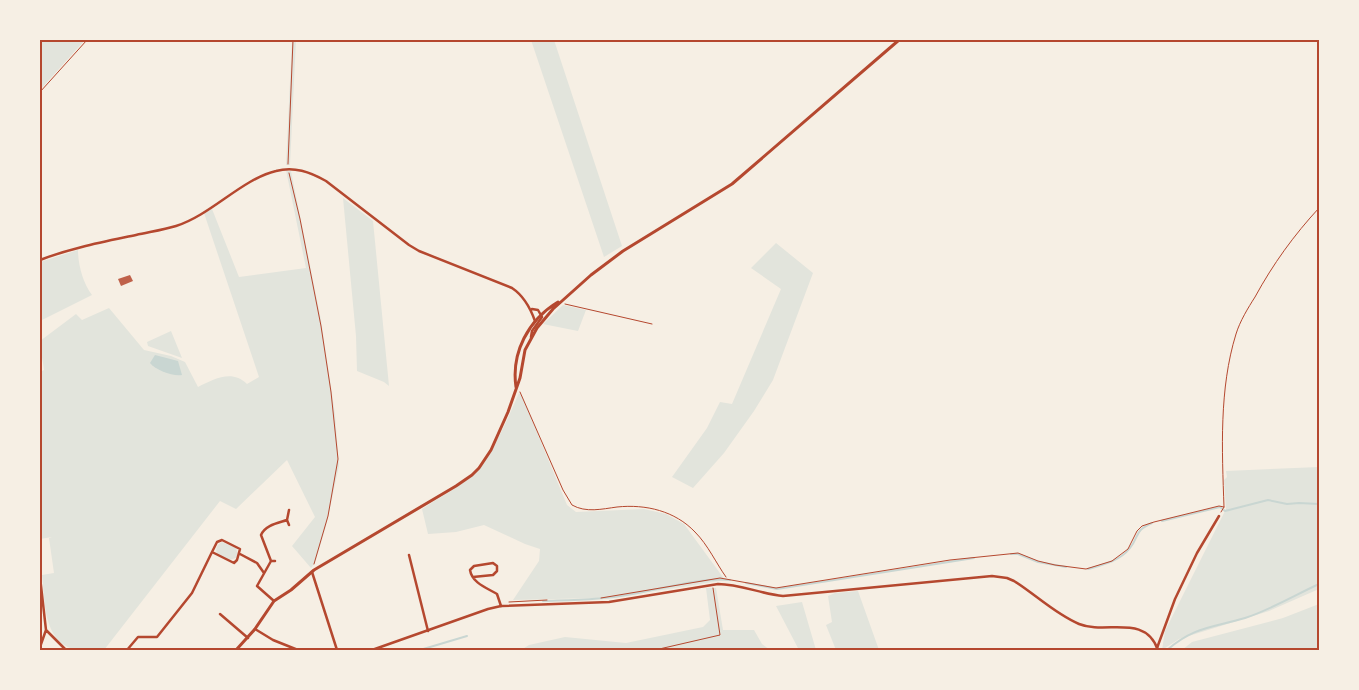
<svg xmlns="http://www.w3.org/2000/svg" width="1359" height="690" font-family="'Nunito Sans',sans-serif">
<rect width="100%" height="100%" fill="#f6efe4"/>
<!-- green -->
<path fill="#e2e4dc" d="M40 40H85L40 90Z
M292 40H296L290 165H286Z
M531 40H554L622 246 604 257Z
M286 170 291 171 321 320 335 414 339 466 326 526 315 563 311 568 292 546 315 517 287 460 236 509 220 501 104 650C94 650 82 652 73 649 43 640 45 601 42 575L54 573 49 538 52 537 40 539V372L44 370C43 359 40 352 40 341L76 314 82 320 109 308 144 350 171 356 185 362 198 387C214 379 232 369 247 384L259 377 204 213 212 209 239 277 306 268Z
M343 198 373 221 389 386 384 382 357 371 356 336Z
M776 243 813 273 773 380 754 411 724 453 693 488 672 477 707 428 720 402 732 404 781 289 751 268Z
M78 250C78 265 83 283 92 295L40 321V262Z
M563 305 586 310 578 331 543 324Z
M171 331 182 358 148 346 147 342Z
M519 393 522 396 567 505 576 512 644 509 666 514 684 524 725 580 663 590 596 598 513 600 539 561 540 549 525 544 484 525 456 532 428 534 422 509C435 500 449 493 461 484 490 462 505 425 519 393Z
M1319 467V589L1269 611 1179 639 1162 650 1165 631 1226 509 1224 480 1227 477 1226 471Z
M222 542 236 548 238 554 236 558 229 560 217 554C215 549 217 544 222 542Z
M706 588H716L723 630H754L762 644 770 650H521L529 645 565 637 626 643 703 627 710 620Z
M858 591 879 650H836L826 625 832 622 828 596 835 593Z
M802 602 816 650H799L776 606Z
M1319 604V650H1182L1192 642 1283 618Z"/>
<!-- water -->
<path fill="#c9d6d2" d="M155 355 178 361 182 375C174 377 155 370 150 363Z"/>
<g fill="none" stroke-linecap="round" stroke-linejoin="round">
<!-- stream -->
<path stroke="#c9d6d2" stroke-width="2" d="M1162 521 1220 507 1225 511 1268 500 1287 504 1299 503 1319 504
M1011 554H1018L1038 562 1066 567
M1088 569C1103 565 1120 561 1130 548 1140 535 1134 531 1152 523
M746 583 777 589 974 558
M543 601C572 600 600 600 627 595 659 590 698 577 730 580
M420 650 467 636
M1167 650C1195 626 1212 628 1245 618 1270 610 1295 595 1319 584"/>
</g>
<!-- building -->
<path fill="#bf614a" d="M130 275 133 281 121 286 118 279Z"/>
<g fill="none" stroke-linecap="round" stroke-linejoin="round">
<!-- path -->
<path stroke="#b5482f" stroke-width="1" d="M288 164 293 40
M289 173 300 219 321 326 331 392 338 459 328 516 314 564
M565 304 652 324
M520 392 563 490 572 505C586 513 602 509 617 507 646 504 675 511 695 532 708 545 716 563 726 577
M1221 512 1224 507C1222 450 1219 389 1236 334 1240 321 1248 308 1255 297 1273 264 1294 235 1319 208
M601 598 720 578 776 588 950 560 1018 553 1038 561 1055 565 1086 569 1112 561 1128 549 1137 531 1142 526 1154 522 1219 506 1224 507
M509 602 547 600
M655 650 720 635 713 588"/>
<!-- service -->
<path stroke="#b5482f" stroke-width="1" d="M40 92 87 40"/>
<!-- minor -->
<path stroke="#b5482f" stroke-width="2.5" d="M40 260C71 248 103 242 136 235 149 232 163 230 176 226 211 215 242 179 276 171 294 166 310 172 326 181L409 245 419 251 512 288C524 296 530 307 535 321
M531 337 532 331 542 317 538 310 532 309
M289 510 287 520 289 525
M222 540 240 549 237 560 234 563 212 552 217 542Z
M240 554 257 563 264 573
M409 555 428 631
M271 561 261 535C265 525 278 523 287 520
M312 572 337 650
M40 577 46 630 40 647
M473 577 493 575 497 571V566L493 563 474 566 470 570C472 583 487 588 497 594L501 606
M274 601 257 586 271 561H275
M220 614 248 638
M46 630 66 650
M1157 648 1175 599 1197 553 1219 516
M127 650 138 637H157L192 593 212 552"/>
<!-- tertiary -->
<path stroke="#b5482f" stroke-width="2.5" d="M255 629 273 640 298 650
M372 650 488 609 501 606 609 602 718 584C740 584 761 594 783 596L992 576 1007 578 1014 581C1035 594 1055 614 1079 624 1106 635 1145 613 1158 650"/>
<!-- secondary -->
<path stroke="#b5482f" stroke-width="3" d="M516 387C511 353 528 320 558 302
M236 650 255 629 274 601 291 590 314 570 456 486 472 475 479 468 491 450 508 412 520 378 525 350 537 328 553 309 591 275 623 251 732 184 899 40"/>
</g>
<!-- border -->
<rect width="1359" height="690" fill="none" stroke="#f6efe4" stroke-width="82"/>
<rect x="41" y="41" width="1277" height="608" fill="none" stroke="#b5482f" stroke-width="2"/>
</svg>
